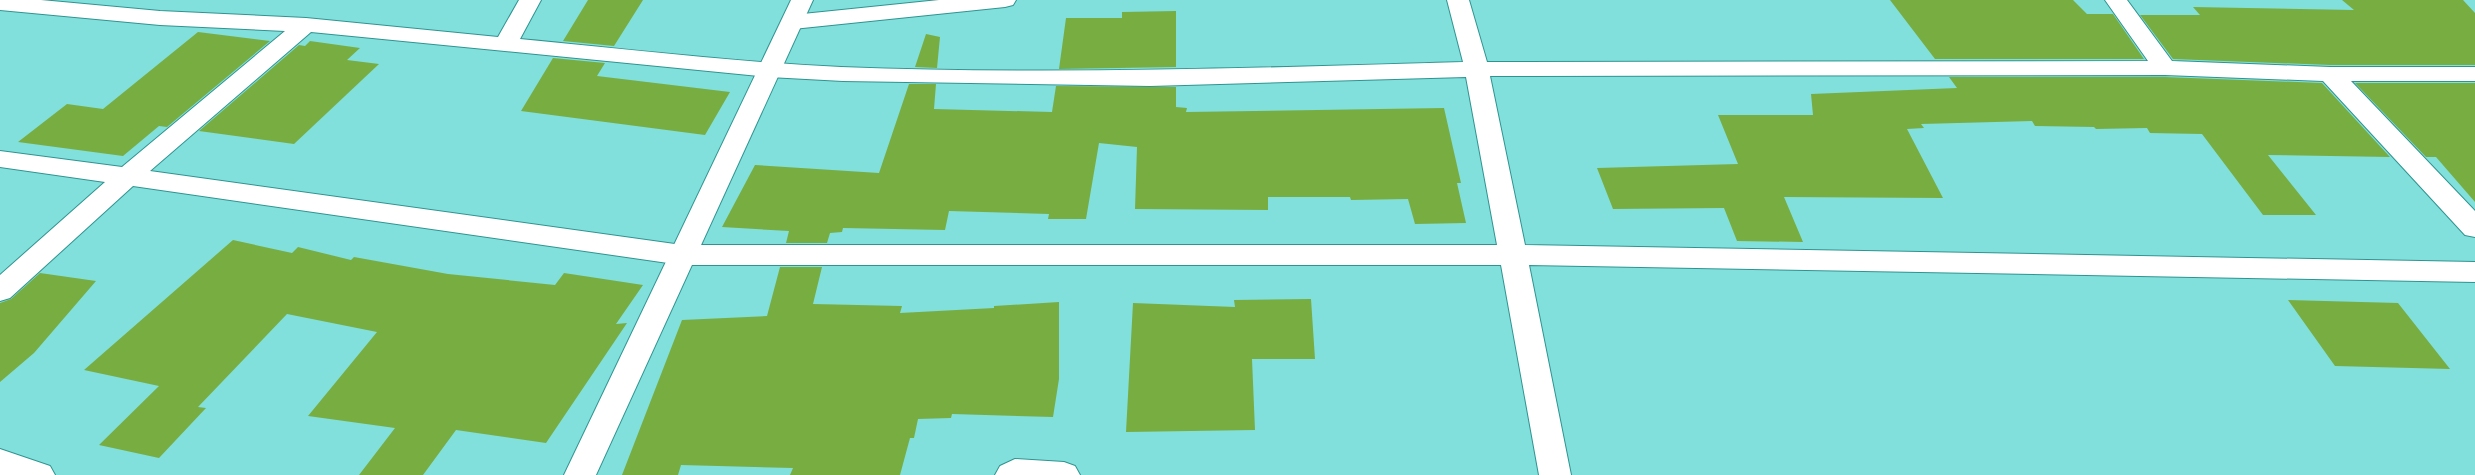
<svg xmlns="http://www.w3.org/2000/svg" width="2475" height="475" font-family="'DejaVu Sans',sans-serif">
<rect width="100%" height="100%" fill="#81e0dc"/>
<!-- building -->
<path fill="#78ad41" d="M588 0H643L614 46 563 41Z
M1890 0H2073L2087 14H2113L2144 59H1935Z
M2342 0H2463L2475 13V65H2330L2173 59 2140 15H2200L2193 7 2354 10Z
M1176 11V67L1059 69 1066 18H1122V12Z
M198 32 270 41 167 127 159 126 123 156 18 142 67 104 103 109Z
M926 34 940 37 937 68 915 67Z
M310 41 360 48 347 60 379 64 294 144 199 131 299 45 305 46Z
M553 58 605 63 597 76 730 92 705 135 521 111Z
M1949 77H2165L2322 83 2390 157 2268 155 2316 215H2263L2202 134 2150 133 2147 128 2096 129 2094 127 2035 126 2032 121 1921 124 1924 128 1907 129 1943 198 1784 197 1803 242 1737 241 1724 208 1613 209 1597 168 1738 164 1718 115H1813L1811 94 1957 88Z
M2355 83H2475V202L2436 157H2426Z
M909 84H936L934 109 1052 112 1056 86 1176 87V107L1187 108 1186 112 1444 108 1461 183H1457L1466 223 1415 224 1408 199 1351 200 1350 197H1268V210L1135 209 1137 147 1099 143 1086 219H1048L1049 214 949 211 945 230 843 228 842 232 830 233 827 243H786L789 231 722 227 755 165 879 173Z
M233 240 292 253 298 247 351 260 354 257 448 274 555 285 564 273 643 285 616 324 627 323 546 443 456 430 423 475H359L395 428 308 416 377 332 287 314 198 407 206 408 159 458 99 445 159 386 84 370Z
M780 267H822L813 304 902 306 900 313 994 308V306L1059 302V379L1053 417 952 414 951 418 918 419 914 438H910L900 475H790L793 468 681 465 678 475H622L682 320 767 316Z
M40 273 96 281 34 353 0 382V303L11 299Z
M1311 299 1315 359H1252L1255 430 1126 432 1133 303 1235 307 1234 300Z
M2288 300 2398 303 2450 369 2335 366Z"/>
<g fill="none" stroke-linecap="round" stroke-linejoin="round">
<!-- minor casing -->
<g stroke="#2f9491" stroke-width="2">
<path id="minor" d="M0 0H41L160 11 306 18 498 37 519 0H541L520 39C627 49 734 62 841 67 1049 75 1256 68 1463 62L1447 0H1469L1487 62 2148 61 2105 0H2127L2172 61 2330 67H2475V81H2351L2475 211V237L2465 235 2323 81 2165 75 1490 76 1525 245 2475 262V282L1529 265 1571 475H1539L1501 265H682L133 186 10 298 0 301V275L105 182 0 167V151L122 167 285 31 160 25 0 10ZM311 32 769 77 843 81 1150 86 1466 77 1497 245H682L150 171Z
M939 0H1016L1013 5 1005 7 793 29 785 27 781 22 785 17 793 15Z
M0 449 50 466 55 475H0Z
M1015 459 1064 462 1075 466 1080 475H995L1000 466Z"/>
</g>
<!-- tertiary casing -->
<g stroke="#2f9491" stroke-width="2">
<path id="tertiary" d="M791 0H813L596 475H564Z"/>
</g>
<!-- minor -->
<use href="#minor" fill="#fff" fill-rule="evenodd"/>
<!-- tertiary -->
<use href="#tertiary" fill="#fff" fill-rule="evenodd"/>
</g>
</svg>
